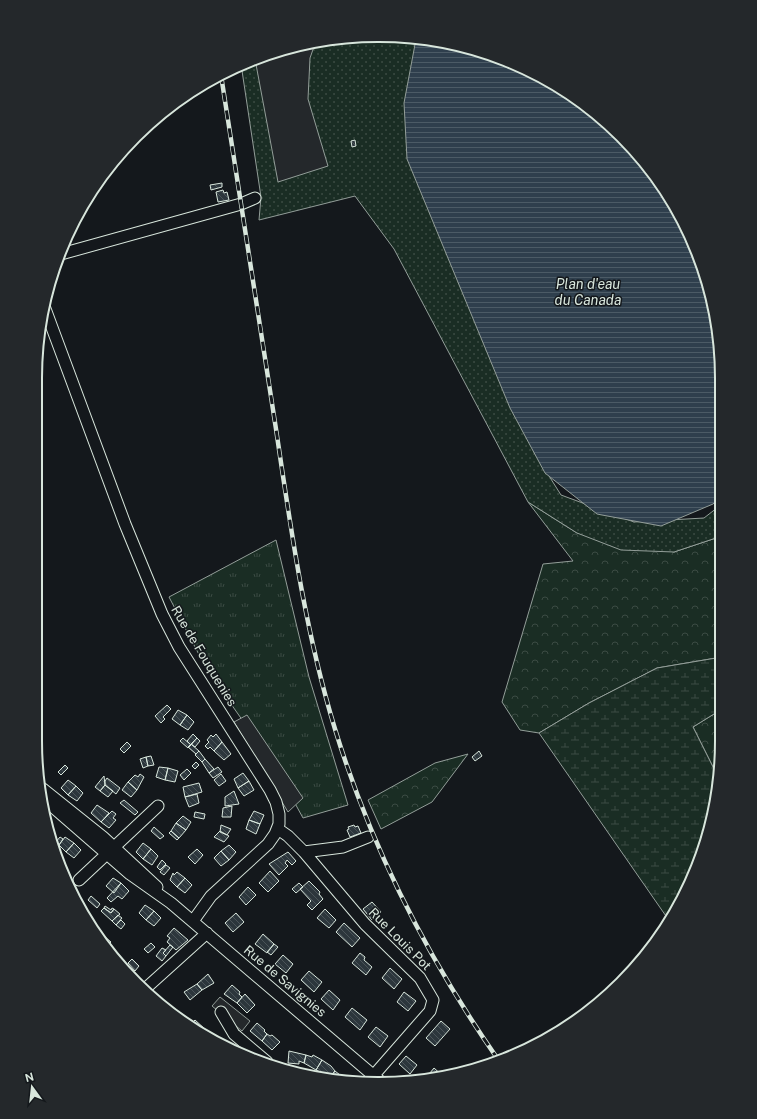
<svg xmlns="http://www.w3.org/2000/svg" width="757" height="1119" font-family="'Public Sans',sans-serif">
<defs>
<pattern id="grass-tufts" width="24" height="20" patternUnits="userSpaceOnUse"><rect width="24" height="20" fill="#1a2d24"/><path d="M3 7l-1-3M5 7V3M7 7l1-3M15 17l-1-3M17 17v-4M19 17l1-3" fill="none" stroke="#3b4b43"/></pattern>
<pattern id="forest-crowns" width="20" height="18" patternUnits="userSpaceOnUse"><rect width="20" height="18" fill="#1a2d24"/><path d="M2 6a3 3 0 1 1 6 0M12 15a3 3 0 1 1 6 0" fill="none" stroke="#3b4b43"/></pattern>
<pattern id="wetland-marsh" width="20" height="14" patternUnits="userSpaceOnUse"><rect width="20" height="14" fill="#1a2d24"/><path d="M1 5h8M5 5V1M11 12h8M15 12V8" fill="none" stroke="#3b4b43"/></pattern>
<pattern id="park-dots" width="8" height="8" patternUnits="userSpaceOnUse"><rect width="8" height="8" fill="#1a2d24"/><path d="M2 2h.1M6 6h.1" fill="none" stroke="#3b4b43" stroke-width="1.8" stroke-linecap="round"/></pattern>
<pattern id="water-rules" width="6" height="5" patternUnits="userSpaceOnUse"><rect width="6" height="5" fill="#2f3f4d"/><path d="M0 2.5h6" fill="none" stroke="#4c5b66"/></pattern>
<pattern id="building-back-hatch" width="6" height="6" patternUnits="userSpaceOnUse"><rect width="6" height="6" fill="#2c363c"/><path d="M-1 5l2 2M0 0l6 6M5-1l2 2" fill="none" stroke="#4a5358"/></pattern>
</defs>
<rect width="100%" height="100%" fill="#14181c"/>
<!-- grass -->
<path fill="url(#grass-tufts)" stroke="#939e99" d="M276 540 309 677 348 805 303 818 274 765 207 670 169 597Z"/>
<!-- forest -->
<path fill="url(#forest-crowns)" stroke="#939e99" d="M528 502 577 533 674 552 722 536V657L657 668 589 703 539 733 520 730 502 702 543 564 573 561Z
M722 709V741L718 777 693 727Z
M468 754 432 802 381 829 368 800 435 763Z"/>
<!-- wetland -->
<path fill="url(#wetland-marsh)" stroke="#939e99" d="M722 657V709L693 727 718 777 715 807 686 893 668 919 539 733 589 703 657 668Z"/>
<!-- park -->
<path fill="url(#park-dots)" stroke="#939e99" d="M378 35 423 39 434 197 534 452 561 495 634 522 704 518 722 504V536L674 552 621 550 577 533 528 502 394 249 355 196 259 220 261 197 241 64 311 42Z"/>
<!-- parking -->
<path fill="#24282b" stroke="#939e99" d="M316 41 310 58 308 99 328 166 278 182 255 59Z
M247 715 303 798 288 812 234 722Z
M220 997 250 1021 242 1031 212 1006Z"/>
<!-- water -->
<path fill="url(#water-rules)" stroke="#939e99" d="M416 39C515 48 608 105 664 187 687 222 705 270 715 310 718 322 718 335 719 347 724 397 722 447 722 496L713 504 661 526 602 515 597 514 545 473 510 408 407 159 404 103Z"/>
<!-- building -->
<path fill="url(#building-back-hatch)" stroke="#d8e6dc" d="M355 140 356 146 352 147 351 141Z
M222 183V187L211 190 210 185Z
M223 190 224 193 227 192 229 200 218 202 216 192Z
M167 705 171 709 163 717 165 719 161 723 155 716Z
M178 710 187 715 180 725 172 719Z
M187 715 194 722 188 730 180 725Z
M193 734 197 738 191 745 187 741Z
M216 734 222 742 214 751 210 747 208 749 205 746 209 742 207 740 211 735 213 737Z
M183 738 191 745 188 748 180 741Z
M197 738 200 741 195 747 191 744Z
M127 742 131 746 124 753 120 749Z
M222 742 231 754 224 760 214 751Z
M191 744 199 751 196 754 188 747Z
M199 751 205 759 202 762 195 755Z
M479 751 482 756 475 761 472 757Z
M151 756 154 765 148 766 146 757Z
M146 757 148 766 143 768 140 759Z
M205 759 214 769 209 773 202 762Z
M196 762 199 765 195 769 192 766Z
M65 765 68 768 61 775 58 772Z
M159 767 168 768 165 780 156 777Z
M218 767 222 772 213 778 209 773Z
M168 768 178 771 175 782 165 780Z
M187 769 191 773 184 780 180 775Z
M243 773 249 781 238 788 234 779Z
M140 774 144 777 137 790 128 782 135 775 138 777Z
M221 774 226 781 219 786 214 780Z
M104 776 105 785 100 791 95 787Z
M107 778 120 788 116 794 105 785V781Z
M68 780 76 786 68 795 61 788Z
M249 781 254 790 244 796 238 788Z
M128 782 137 790 131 797 122 790Z
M199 783 202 792 185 797 183 787Z
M105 785 113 791 108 797 100 791Z
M76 786 83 793 77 801 68 795Z
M234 791 239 804 225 806V797Z
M197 794 199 803 189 807 185 797Z
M124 800 138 812 135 815 120 803Z
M97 805 109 813 101 822 91 813Z
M232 806 231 817H222L223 808Z
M112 811 116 814 113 818 116 820 109 828 101 822Z
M254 811 264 815 260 824 249 820Z
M195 812 205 814 204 819 194 817Z
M183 816 191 822 186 830 176 823Z
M249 820 260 824 256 834 246 829Z
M176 823 186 830 179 838 171 831Z
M221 825 231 829 227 835 220 832Z
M354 825 355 827 358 826 361 833 350 837 347 830 349 829 348 827Z
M154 827 164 836 160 839 151 831Z
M171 831 179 838 177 840 169 833Z
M220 831 229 836 224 842 214 837Z
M60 837 63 839 59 845 55 843Z
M65 837 74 843 66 852 59 845Z
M74 843 81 850 74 858 66 852Z
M143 843 151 849 143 859 136 852Z
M229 845 236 852 229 860 221 851Z
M151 849 158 856 152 865 143 859Z
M197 849 203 855 195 864 188 857Z
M221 851 229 860 221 866 214 858Z
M288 852 296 861 292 865 287 860 285 863 288 866 279 875 269 864Z
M162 860 166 864 160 870 157 867Z
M166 865 170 868 164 875 160 872Z
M270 871 279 881 268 892 259 883Z
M177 872 185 878 177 887 170 880 173 873 174 875Z
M113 878 121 883 114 893 106 886Z
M185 878 192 885 185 893 177 887Z
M309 881 320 892 319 894 323 899 312 910 307 905 311 901 300 889Z
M121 883 129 891 122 899 118 896 111 902 107 898Z
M299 883 303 887 296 893 292 889Z
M248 887 256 895 246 905 239 897Z
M91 896 100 904 97 908 88 900Z
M372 902 381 912 372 920 363 909Z
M145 905 154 911 146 920 139 913Z
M105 906 111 910 112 908 114 909 111 913 104 908Z
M104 908 111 913 114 909 120 914 112 921 101 911Z
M325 909 336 920 329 928 317 918Z
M154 911 161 918 154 926 146 920Z
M236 913 244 922 233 932 225 923Z
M118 915 122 918 116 925 112 921Z
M121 920 125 924 121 929 116 925Z
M344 923 360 938 352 947 336 932Z
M174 928 188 940 176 950 167 942 170 938 167 936Z
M96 929 111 942 109 944 112 947 110 950 93 932Z
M263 934 274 944 267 953 255 944Z
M151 943 155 947 148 953 144 949Z
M274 944 278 947 271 955 267 952Z
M170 945 173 947 166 956 163 953Z
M162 948 166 950 163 953 166 956 162 961 156 956Z
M360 953 365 957 364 960 372 967 366 975 352 963Z
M283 955 293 964 286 973 275 964Z
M132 959 139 966 135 971 128 963Z
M390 968 402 979 394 989 382 978Z
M309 971 322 982 314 992 301 980Z
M208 974 214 983 202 990 197 984Z
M197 984 202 990 190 1000 184 992Z
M232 985 240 992 239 994 242 997 237 1003 224 994Z
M329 990 340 1000 333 1010 321 999Z
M404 992 416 1001 408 1011 397 1002Z
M245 994 255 1005 247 1013 237 1003Z
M170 1006 179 1018 166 1009Z
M352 1008 367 1020 360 1030 345 1017Z
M195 1020 206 1030 204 1033 190 1025Z
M441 1021 450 1029 435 1046 426 1038Z
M257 1023 265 1030 264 1031 267 1034 262 1041 250 1031Z
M376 1027 388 1036 380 1047 368 1037Z
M206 1030 218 1038 216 1040 204 1033Z
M267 1034 270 1036 272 1035 280 1042 272 1050 262 1041Z
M289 1051 306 1055 304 1063 299 1061V1064L288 1063Z
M306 1055 312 1057 313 1055 322 1060 316 1070 304 1063Z
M406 1056 417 1065 410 1074 399 1064Z
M322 1060 331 1066 335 1071 330 1077 316 1070Z
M434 1068 444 1077 425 1079Z
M335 1071 340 1075H342L345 1081 330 1077Z"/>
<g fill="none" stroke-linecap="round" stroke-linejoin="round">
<!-- minor casing -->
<g stroke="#d8e6dc" stroke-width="13">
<path id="minor" d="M61 254 241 204 255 198
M44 306 125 524 162 614 179 647 270 790 276 802 279 814V824L275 834 268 844 211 896 193 921
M43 789 103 837 157 887
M45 800 130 874 171 903 381 1082
M278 829 288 836 304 852 365 924 420 978 433 1000 430 1011 374 1075
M304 852 343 847 368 837
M79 880 158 806
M146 988 207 933
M221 1012 234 1034 267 1062"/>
</g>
<!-- minor -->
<use href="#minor" stroke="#14181c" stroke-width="11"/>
<!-- rail casing -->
<g stroke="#d8e6dc" stroke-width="4.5">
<path id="rail" d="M221 75C239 193 258 311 276 429 291 530 305 631 335 729 371 847 427 957 497 1058"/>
</g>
<!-- rail -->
<use href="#rail" stroke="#14181c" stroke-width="3" stroke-dasharray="9" stroke-linecap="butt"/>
</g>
<g text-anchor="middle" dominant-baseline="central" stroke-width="3" stroke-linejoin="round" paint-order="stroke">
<!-- street labels -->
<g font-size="13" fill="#d8e6dc" stroke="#14181c">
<text transform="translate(204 656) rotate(59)">Rue de Fouquenies</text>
<text transform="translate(400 939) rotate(45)">Rue Louis Pot</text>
<text transform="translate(285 981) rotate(40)">Rue de Savignies</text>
</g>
<!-- water labels -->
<g font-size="14" font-style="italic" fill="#d8e6dc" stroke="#14181c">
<text x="588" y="284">Plan d'eau<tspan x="588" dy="16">du Canada</tspan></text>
</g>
</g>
<!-- crop -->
<path d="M0 0H757V1119H0ZM378 42H379A336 336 0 0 1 715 378V741A336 336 0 0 1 379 1077H378A336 336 0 0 1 42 741V378A336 336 0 0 1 378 42Z" fill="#24282b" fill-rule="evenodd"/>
<path fill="none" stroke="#d8e6dc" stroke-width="2" d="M378 42H379A336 336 0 0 1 715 378V741A336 336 0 0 1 379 1077H378A336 336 0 0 1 42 741V378A336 336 0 0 1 378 42Z"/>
<!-- north arrow -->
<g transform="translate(32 1087) rotate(345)" stroke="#14181c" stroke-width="3" paint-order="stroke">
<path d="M0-3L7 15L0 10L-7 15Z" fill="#d8e6dc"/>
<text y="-6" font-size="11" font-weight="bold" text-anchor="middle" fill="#d8e6dc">N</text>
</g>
</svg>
